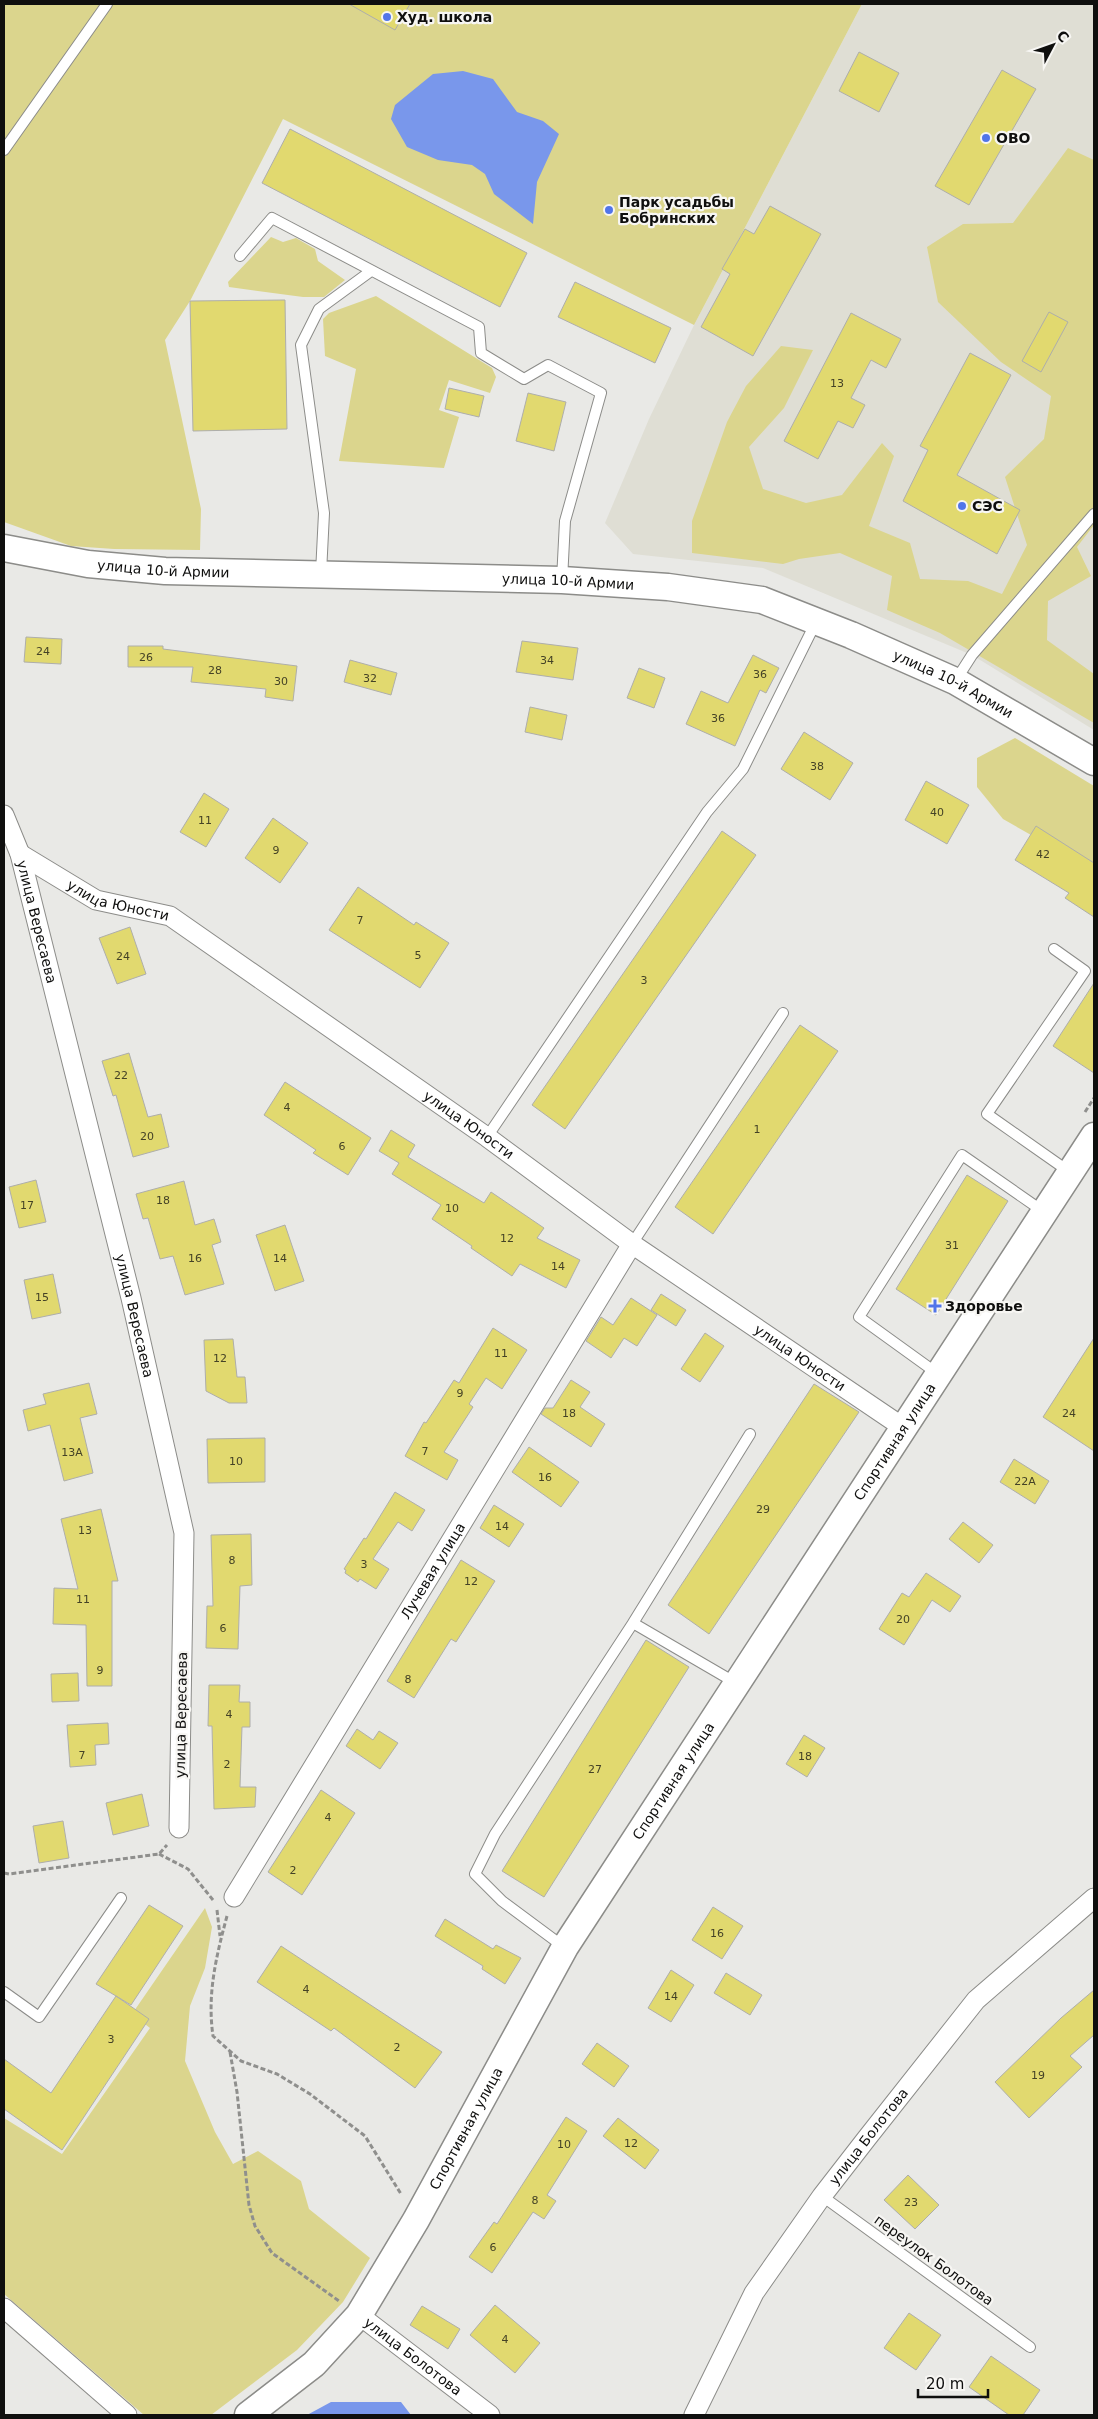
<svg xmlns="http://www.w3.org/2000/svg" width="1098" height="2419" font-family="'DejaVu Sans',sans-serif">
<rect width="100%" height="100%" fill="#e9e9e6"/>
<!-- built -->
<path fill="#dfded4" d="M862 4H1094V730L972 655 763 568 633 554 605 523 649 419 694 325Z"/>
<!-- green -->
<path fill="#dbd58d" d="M4 4H862L694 325 283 119 190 301 165 340 201 509 200 550 114 549 71 546 4 522Z
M1068 148 1094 160V525L1077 547 1091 576 1048 601 1047 640 1094 674V723L940 633 887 610 892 576 840 553 799 559 783 564 692 553V521L727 422 746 386 781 346 813 350 784 408 749 447 763 489 806 503 842 495 882 443 894 456 869 526 910 543 920 579 968 581 1002 594 1027 545 1005 477 1044 439 1051 396 1001 362 938 302 927 247 963 224 1013 223Z
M271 237 283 242 296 238 315 249 318 261 345 280 324 297H303L229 287 228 282Z
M376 296 492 368 496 377 490 393 449 380 439 410 459 417 444 468 339 461 356 369 325 356 323 319 329 313Z
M1015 738 1094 786V870L1075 868 1031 835 1003 819 977 787V758Z
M205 1908 212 1927 205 1968 190 2006 185 2061 215 2132 233 2164 258 2151 301 2181 309 2209 370 2258 343 2302 297 2350 211 2415H144L4 2294V2118L62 2154 150 2028 132 2014Z"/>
<!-- water -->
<path fill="#7997eb" d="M463 71 493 79 517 112 543 121 559 134 537 182 533 224 494 194 485 174 472 165 438 160 407 147 391 119 395 105 433 74Z
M331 2402H401L411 2415H307Z"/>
<!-- building -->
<path fill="#e1d96f" stroke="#aeaeab" d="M349 4H410L395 30Z
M859 52 899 73 879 112 839 91Z
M1002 70 1036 89 969 205 935 186Z
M290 129 527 253 500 307 262 183Z
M770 206 821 234 753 356 701 327 730 274 722 269 745 229 754 234Z
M575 282 671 328 655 363 558 317Z
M285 300 287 429 193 431 190 301Z
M1049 312 1068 322 1041 372 1022 361Z
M851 313 901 339 886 368 871 360 851 398 865 405 853 428 838 421 818 459 784 441Z
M970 353 1011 375 957 475 1020 510 997 554 903 501 928 450 920 446Z
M449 388 484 396 479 417 445 409Z
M528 393 566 402 554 451 516 441Z
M26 637 62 639 61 664 24 662Z
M522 641 578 648 573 680 516 672Z
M128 646H163V649L297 666 293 701 265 697 266 689 191 682 193 667H128Z
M753 655 779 668 766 693 760 690 735 746 686 724 701 691 728 703Z
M350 660 397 673 391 695 344 682Z
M639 668 665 678 654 708 627 698Z
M530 707 567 715 562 740 525 732Z
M804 732 853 763 830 800 781 769Z
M926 781 969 805 947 844 905 820Z
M204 793 229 809 206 847 180 832Z
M273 818 308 843 280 883 245 858Z
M1036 826 1094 863V917L1065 898 1069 893 1015 860Z
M722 831 756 855 565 1129 532 1105Z
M358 887 414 925 416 922 449 943 420 988 329 930Z
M130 927 146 974 117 984 99 938Z
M1094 983V1073L1053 1046Z
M800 1025 838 1051 713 1234 675 1207Z
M129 1053 148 1117 161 1114 169 1147 133 1157 116 1095 113 1096 102 1061Z
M285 1082 371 1138 348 1175 313 1153 316 1150 264 1115Z
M391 1130 415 1145 408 1157 484 1203 491 1192 544 1228 537 1238 580 1260 566 1288 520 1264 512 1276 471 1248 472 1246 432 1219 441 1205 392 1174 399 1163 379 1151Z
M967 1175 1008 1201 936 1315 896 1289Z
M36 1180 46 1222 19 1228 9 1187Z
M184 1181 195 1225 214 1219 221 1242 212 1245 224 1284 185 1295 173 1256 160 1259 148 1218 143 1219 136 1194Z
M285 1225 304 1281 275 1291 256 1235Z
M53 1274 61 1313 32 1319 24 1280Z
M661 1294 686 1310 676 1326 651 1310Z
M631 1298 657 1315 637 1346 624 1338 611 1358 586 1341 601 1317 613 1325Z
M493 1328 527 1350 502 1389 486 1378 469 1404 473 1407 444 1452 458 1460 447 1480 405 1456 424 1422 426 1423 454 1380 459 1383Z
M705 1333 724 1346 700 1382 681 1369Z
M1094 1338V1451L1043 1417Z
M233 1339 237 1377H245L247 1403H229L206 1391 204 1340Z
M571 1380 590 1392 580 1407 605 1424 591 1447 541 1414 545 1408H553Z
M89 1383 97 1414 80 1418 93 1473 64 1481 50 1425 28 1431 23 1410 46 1404 43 1394Z
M814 1384 859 1412 709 1634 668 1605Z
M265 1438V1482L208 1483 207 1439Z
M529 1447 579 1482 561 1507 512 1472Z
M1014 1459 1049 1481 1035 1504 1000 1482Z
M395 1492 425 1510 412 1531 398 1522 373 1559 389 1569 376 1589 360 1579 358 1582 345 1573 346 1570 344 1569 364 1538 366 1539Z
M494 1505 524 1524 509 1547 480 1528Z
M101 1509 118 1581H112V1686H87L86 1625 53 1624 54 1588 78 1589 61 1519Z
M963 1522 993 1545 979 1563 949 1539Z
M251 1534 252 1585 240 1586 238 1649 206 1648 207 1606H213L211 1535Z
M461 1560 495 1581 456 1642 451 1639 414 1698 387 1681Z
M926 1573 961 1596 950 1612 932 1600 904 1645 879 1629 902 1593 909 1597Z
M646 1640 689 1667 544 1897 502 1871Z
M78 1673 79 1701 52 1702 51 1674Z
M209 1685H240L239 1702H250V1727H242L240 1787H256L255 1807 214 1809 212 1726H208Z
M108 1723 109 1744 95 1745 96 1765 70 1767 67 1725Z
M357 1729 373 1740 379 1731 398 1743 380 1769 346 1746Z
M804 1735 825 1748 807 1777 786 1764Z
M321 1790 355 1813 302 1895 268 1872Z
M142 1794 149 1826 113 1835 106 1803Z
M63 1821 69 1858 39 1863 33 1826Z
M149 1905 183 1926 131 2005 96 1984Z
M713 1907 743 1926 722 1959 692 1940Z
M445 1919 493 1949 496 1945 521 1958 505 1984 482 1969 483 1966 435 1936Z
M281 1946 442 2052 415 2088 334 2028 331 2031 257 1982Z
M671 1970 694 1985 671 2022 648 2008Z
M726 1973 762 1995 750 2015 714 1993Z
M1094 1990V2035L1070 2056 1082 2067 1029 2118 995 2082 1061 2018Z
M116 1996 149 2019 62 2150 4 2109V2059L51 2093Z
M597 2043 629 2066 614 2087 582 2064Z
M566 2117 587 2131 547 2195 556 2201 544 2219 533 2212 492 2273 469 2257 494 2222 497 2224Z
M618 2118 659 2150 645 2169 603 2136Z
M908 2175 939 2205 915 2229 884 2200Z
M495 2305 540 2343 515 2373 470 2335Z
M422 2306 460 2329 448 2349 410 2325Z
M909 2313 941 2335 916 2370 884 2348Z
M991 2356 1040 2390 1023 2415H1009L969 2387Z"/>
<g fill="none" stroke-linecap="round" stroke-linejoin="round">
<!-- lane casing -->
<g stroke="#8c8c89" stroke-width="12">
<path id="lane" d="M4 150 107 4
M240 256 272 218 479 327 481 353 524 379 548 365 601 393 565 521 562 580
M321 573 324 513 301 345 319 309 371 271
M956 680 972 655 1094 514
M1054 949 1085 971 987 1114 1071 1173
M487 1137 707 812 743 769 816 622
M632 1244 783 1013
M938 1374 859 1317 962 1155 1044 1212
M736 1683 633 1623 750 1434
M564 1947 502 1901 475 1874 495 1834 633 1623
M4 1992 39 2017 121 1898
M822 2196 1030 2347"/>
</g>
<!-- street casing -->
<g stroke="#8c8c89" stroke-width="21">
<g id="street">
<path id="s1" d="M4 815 20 854 131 1298 184 1533 179 1828"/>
<path id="s2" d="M20 854 96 900 170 916 487 1137 632 1244 904 1428"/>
<path id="s3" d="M234 1897 632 1244"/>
<path d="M4 2308 127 2415"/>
<path id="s4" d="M359 2315 490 2415"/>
<path id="s5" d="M694 2415 754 2293 822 2196 867 2138 976 2000 1094 1898"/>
</g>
</g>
<!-- secondary casing -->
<g stroke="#8c8c89" stroke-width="29">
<g id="secondary">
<path id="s6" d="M4 548 88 564 165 571 562 580 668 587 762 600 851 635 955 681 1094 762"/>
<path id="s7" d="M248 2415 314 2364 359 2315 416 2220 565 1947 1094 1136"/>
</g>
</g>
<!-- path -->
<path stroke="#8f8f8d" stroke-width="3" stroke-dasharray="5 2.5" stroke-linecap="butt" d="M1085 1112 1094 1098
M159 1854 188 1869 213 1900
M4 1873 9 1874 159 1854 167 1845
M217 1910 220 1936
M227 1916C216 1957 207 1994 213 2036L241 2061 277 2074 310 2094 365 2136 401 2194
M230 2052 237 2092 249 2205 255 2226 272 2253 339 2301"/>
<!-- lane -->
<use href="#lane" stroke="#fff" stroke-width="10"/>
<!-- street -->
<use href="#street" stroke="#fff" stroke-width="19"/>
<!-- secondary -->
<use href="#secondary" stroke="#fff" stroke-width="26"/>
</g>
<!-- markers -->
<g fill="#5175e9" stroke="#f7f6f3" stroke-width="2">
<circle cx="387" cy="17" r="5"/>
<circle cx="986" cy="138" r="5"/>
<circle cx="609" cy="210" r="5"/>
<circle cx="962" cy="506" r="5"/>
<path d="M932.5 1298.5h5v5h5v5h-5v5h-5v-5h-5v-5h5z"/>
</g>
<g text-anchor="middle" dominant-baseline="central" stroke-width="4.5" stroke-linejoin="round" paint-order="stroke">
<!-- number labels -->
<g font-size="11" fill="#444226">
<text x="837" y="383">13</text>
<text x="43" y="651">24</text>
<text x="146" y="657">26</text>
<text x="547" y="660">34</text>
<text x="215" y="670">28</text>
<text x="760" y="674">36</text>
<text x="370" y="678">32</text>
<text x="281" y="681">30</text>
<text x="718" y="718">36</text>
<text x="817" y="766">38</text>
<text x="937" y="812">40</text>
<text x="205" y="820">11</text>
<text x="276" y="850">9</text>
<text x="1043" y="854">42</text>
<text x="360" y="920">7</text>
<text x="418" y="955">5</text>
<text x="123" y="956">24</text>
<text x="644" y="980">3</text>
<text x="121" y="1075">22</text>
<text x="287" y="1107">4</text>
<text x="757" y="1129">1</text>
<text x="147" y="1136">20</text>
<text x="342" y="1146">6</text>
<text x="163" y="1200">18</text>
<text x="27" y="1205">17</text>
<text x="452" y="1208">10</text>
<text x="507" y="1238">12</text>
<text x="952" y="1245">31</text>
<text x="195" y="1258">16</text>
<text x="280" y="1258">14</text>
<text x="558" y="1266">14</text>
<text x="42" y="1297">15</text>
<text x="501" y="1353">11</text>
<text x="220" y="1358">12</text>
<text x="460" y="1393">9</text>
<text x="569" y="1413">18</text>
<text x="1069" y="1413">24</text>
<text x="425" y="1451">7</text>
<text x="72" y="1452">13А</text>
<text x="236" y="1461">10</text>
<text x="545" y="1477">16</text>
<text x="1025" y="1481">22А</text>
<text x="763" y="1509">29</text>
<text x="502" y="1526">14</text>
<text x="85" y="1530">13</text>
<text x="232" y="1560">8</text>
<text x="364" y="1564">3</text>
<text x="471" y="1581">12</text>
<text x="83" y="1599">11</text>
<text x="903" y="1619">20</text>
<text x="223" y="1628">6</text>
<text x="100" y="1670">9</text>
<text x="408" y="1679">8</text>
<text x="229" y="1714">4</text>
<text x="82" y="1755">7</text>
<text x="805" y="1756">18</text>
<text x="227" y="1764">2</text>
<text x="595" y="1769">27</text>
<text x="328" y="1817">4</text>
<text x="293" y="1870">2</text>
<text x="717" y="1933">16</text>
<text x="306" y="1989">4</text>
<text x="671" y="1996">14</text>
<text x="111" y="2039">3</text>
<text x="397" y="2047">2</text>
<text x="1038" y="2075">19</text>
<text x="631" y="2143">12</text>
<text x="564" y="2144">10</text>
<text x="535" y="2200">8</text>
<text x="911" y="2202">23</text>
<text x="493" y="2247">6</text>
<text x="505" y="2339">4</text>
</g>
<!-- poi labels -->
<g font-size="14" font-weight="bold" fill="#0f0f0e" stroke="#f7f6f3" text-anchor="start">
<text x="397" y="17">Худ. школа</text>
<text x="996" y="138">ОВО</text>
<text x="619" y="202">Парк усадьбы<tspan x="619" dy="16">Бобринских</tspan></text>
<text x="972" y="506">СЭС</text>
<text x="945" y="1306">Здоровье</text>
</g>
<!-- street labels -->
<g font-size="14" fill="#0f0f0e" stroke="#f7f6f3">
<text stroke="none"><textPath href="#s6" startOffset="161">улица 10-й Армии</textPath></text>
<text stroke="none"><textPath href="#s6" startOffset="566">улица 10-й Армии</textPath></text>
<text stroke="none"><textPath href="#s6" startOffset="970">улица 10-й Армии</textPath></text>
<text stroke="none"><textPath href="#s2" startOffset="110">улица Юности</textPath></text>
<text stroke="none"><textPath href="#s1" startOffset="112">улица Вересаева</textPath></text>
<text stroke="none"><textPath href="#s2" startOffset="529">улица Юности</textPath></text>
<text stroke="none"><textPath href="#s1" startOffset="518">улица Вересаева</textPath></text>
<text stroke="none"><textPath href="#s2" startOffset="934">улица Юности</textPath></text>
<text stroke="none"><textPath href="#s7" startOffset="1175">Спортивная улица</textPath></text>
<text stroke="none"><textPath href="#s3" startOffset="382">Лучевая улица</textPath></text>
<text transform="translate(181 1715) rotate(-89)">улица Вересаева</text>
<text stroke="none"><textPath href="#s7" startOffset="770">Спортивная улица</textPath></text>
<text stroke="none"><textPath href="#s7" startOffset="365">Спортивная улица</textPath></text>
<text stroke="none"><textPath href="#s5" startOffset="330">улица Болотова</textPath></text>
<text transform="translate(934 2260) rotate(36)">переулок Болотова</text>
<text stroke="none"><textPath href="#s4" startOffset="68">улица Болотова</textPath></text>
</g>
</g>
<!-- border -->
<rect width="1098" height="2419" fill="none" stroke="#0f0f0e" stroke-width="10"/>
<!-- north arrow -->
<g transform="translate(1053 45) rotate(49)" stroke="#f7f6f3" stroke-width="4" paint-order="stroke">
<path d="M0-4L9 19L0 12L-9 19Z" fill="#0f0f0e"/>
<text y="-8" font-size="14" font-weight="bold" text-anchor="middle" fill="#0f0f0e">С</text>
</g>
<!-- scale -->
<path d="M918 2389v8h70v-8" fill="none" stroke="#0f0f0e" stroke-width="2.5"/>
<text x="926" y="2389" font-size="15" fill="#0f0f0e" stroke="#f7f6f3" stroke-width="4" paint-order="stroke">20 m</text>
</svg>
